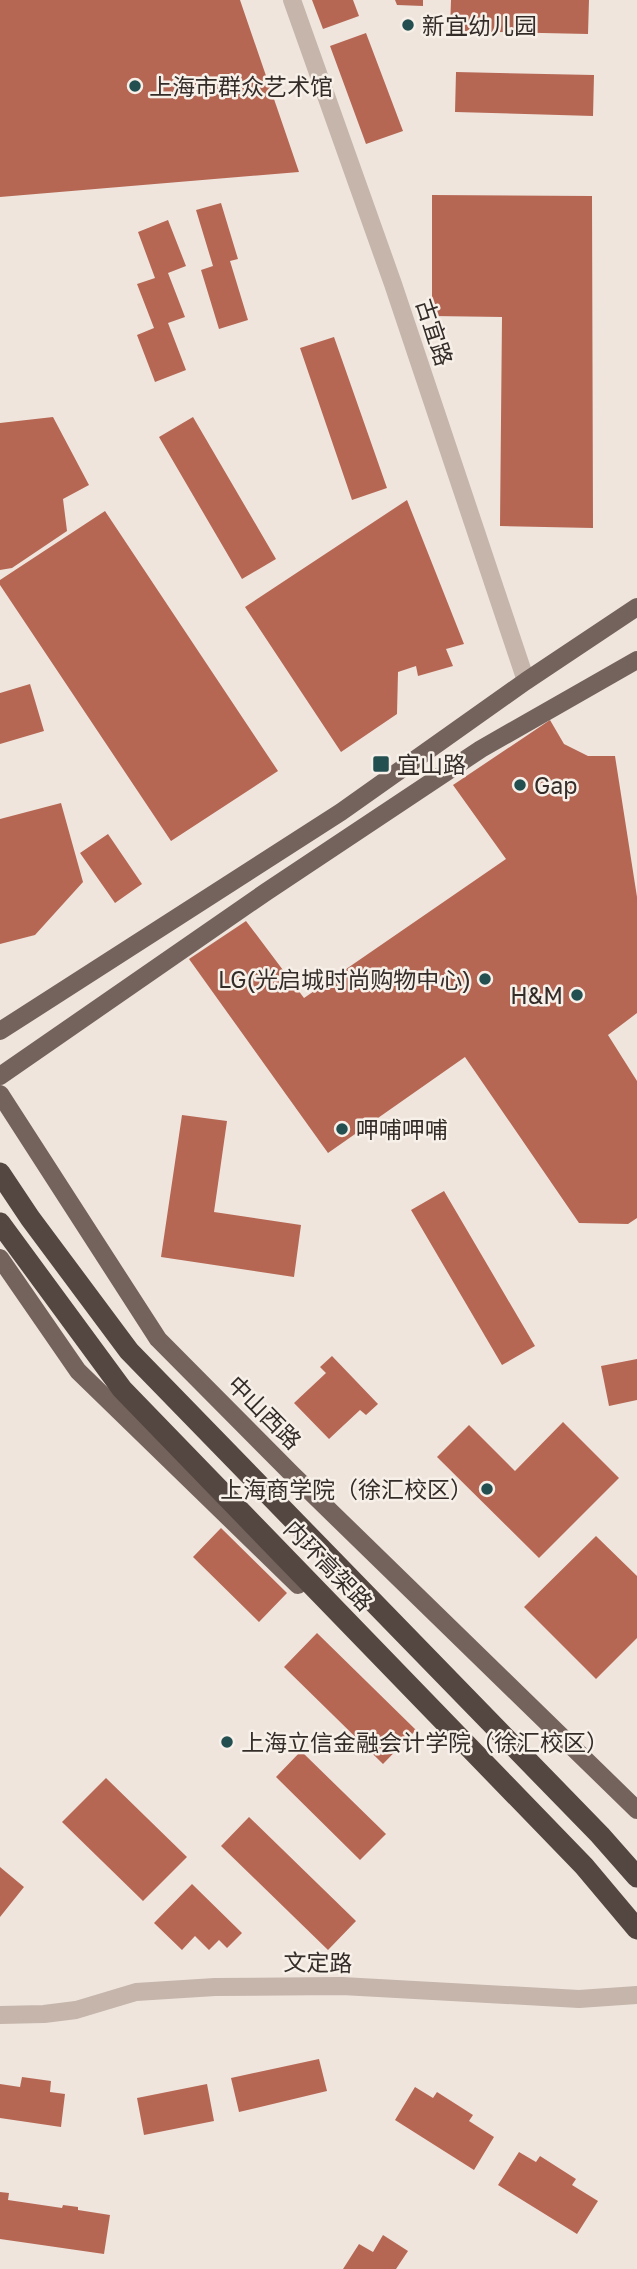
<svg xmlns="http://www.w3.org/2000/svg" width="637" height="2269" font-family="'Golos Text','Noto Sans SC',sans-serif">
<rect width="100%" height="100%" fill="#efe5dd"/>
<!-- building -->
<path fill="#b66754" d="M0 0H240L299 172 0 197Z
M312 0H353L359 16 323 29Z
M395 0H423V6L397 5Z
M451 0H589L588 34 450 31Z
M366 33 403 131 366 144 330 46Z
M456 72 594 75 593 116 455 112Z
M432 195 592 196 593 528 500 526 502 317 432 316Z
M221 203 238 259 230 261 248 320 219 329 201 270 213 266 196 210Z
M168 220 186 266 168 273 185 317 168 323 186 370 155 382 137 335 154 328 137 284 155 278 138 232Z
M334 337 387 488 352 500 300 348Z
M53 417 89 485 63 499 67 531 12 568 0 570V423Z
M193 417 276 559 242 579 159 437Z
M407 500 464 644 446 649 453 666 418 676 416 666 398 672 397 714 341 752 245 607Z
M105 511 278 771 171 841 0 585V580Z
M30 684 44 731 0 744V693Z
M550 720 564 744 588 756H615L637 897V1013L608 1035 637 1081V1218L628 1224 579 1223 465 1057 328 1153 189 959 246 921 304 998 506 859 453 785Z
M61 803 83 882 35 935 0 944V819Z
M108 834 142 884 115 903 80 853Z
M182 1115 227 1121 214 1212 301 1225 294 1277 161 1257Z
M444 1191 535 1346 502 1365 411 1210Z
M332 1356 378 1404 366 1415 360 1410 329 1439 294 1403 326 1373 320 1367Z
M637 1359V1400L609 1406 601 1366Z
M563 1422 619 1478 539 1558 437 1457 469 1425 515 1471Z
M221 1528 287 1593 259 1622 193 1557Z
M596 1536 637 1576V1638L596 1679 524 1607Z
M317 1633 416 1730 383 1764 284 1667Z
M301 1751 386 1834 360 1860 276 1777Z
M106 1778 187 1857 143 1901 62 1822Z
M249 1817 356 1921 328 1950 221 1846Z
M0 1867 24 1887 0 1917Z
M192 1884 242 1933 227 1948 219 1940 209 1950 195 1936 182 1950 154 1923Z
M319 2059 327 2091 239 2112 231 2078Z
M22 2077 51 2081 50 2092 65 2094 61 2127 0 2118V2084L20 2087Z
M207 2084 214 2121 144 2135 137 2098Z
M415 2087 433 2098 437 2092 473 2115 469 2121 494 2137 474 2170 395 2120Z
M519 2152 536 2162 540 2156 576 2179 572 2185 598 2201 577 2234 498 2185Z
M0 2192 9 2193 8 2200 62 2208 63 2205 78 2207V2210L110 2215 104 2254 0 2239Z
M383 2235 408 2251 396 2269H343L359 2244 373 2252Z"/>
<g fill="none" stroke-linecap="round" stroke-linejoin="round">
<!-- minor -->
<path stroke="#c5b5ab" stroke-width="18" d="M292 0 393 284 526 681
M0 2015 44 2014 76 2010 136 1992 215 1987 342 1986 579 1999 637 1995"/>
<!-- major -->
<path stroke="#74635c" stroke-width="18" d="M0 1031 341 812 526 681 637 607
M0 1076 266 892 481 749 637 660
M0 1094 158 1339 292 1474 637 1810
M0 1258 78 1371 298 1585"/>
<!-- highway -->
<path stroke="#544641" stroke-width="21" d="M0 1173 30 1218 129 1351 600 1835 637 1877"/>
<!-- highway-bridge -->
<path stroke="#544641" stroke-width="21" d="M0 1223 122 1389 584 1866 637 1929"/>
</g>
<!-- markers -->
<g fill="#244f50" stroke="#f7f0e9" stroke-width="2.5">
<circle cx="408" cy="25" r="7"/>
<circle cx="135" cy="86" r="7"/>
<rect x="372" y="755" width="18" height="18" rx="3.5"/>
<circle cx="520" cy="785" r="7"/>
<circle cx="485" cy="979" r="7"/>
<circle cx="577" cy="995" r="7"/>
<circle cx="342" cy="1129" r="7"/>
<circle cx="487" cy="1489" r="7"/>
<circle cx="227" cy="1742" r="7"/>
</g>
<g text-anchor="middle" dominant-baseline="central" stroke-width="5" stroke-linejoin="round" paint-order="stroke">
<!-- poi labels -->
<g font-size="23" fill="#342c29" stroke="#f7f0e9" text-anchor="start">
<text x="422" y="25">新宜幼儿园</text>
<text x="149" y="86">上海市群众艺术馆</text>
<text x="397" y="764">宜山路</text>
<text x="534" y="785">Gap</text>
<text x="471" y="979" text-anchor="end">LG(光启城时尚购物中心)</text>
<text x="563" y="995" text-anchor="end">H&amp;M</text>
<text x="356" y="1129">呷哺呷哺</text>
<text x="473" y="1489" text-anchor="end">上海商学院（徐汇校区）</text>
<text x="241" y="1742">上海立信金融会计学院（徐汇校区）</text>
</g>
<!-- street labels -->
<g font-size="23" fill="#342c29" stroke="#f7f0e9">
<text transform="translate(435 332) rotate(72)">古宜路</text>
<text transform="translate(265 1412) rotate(45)">中山西路</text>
<text transform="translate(329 1565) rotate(46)">内环高架路</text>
<text transform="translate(318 1962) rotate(1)">文定路</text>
</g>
</g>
</svg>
